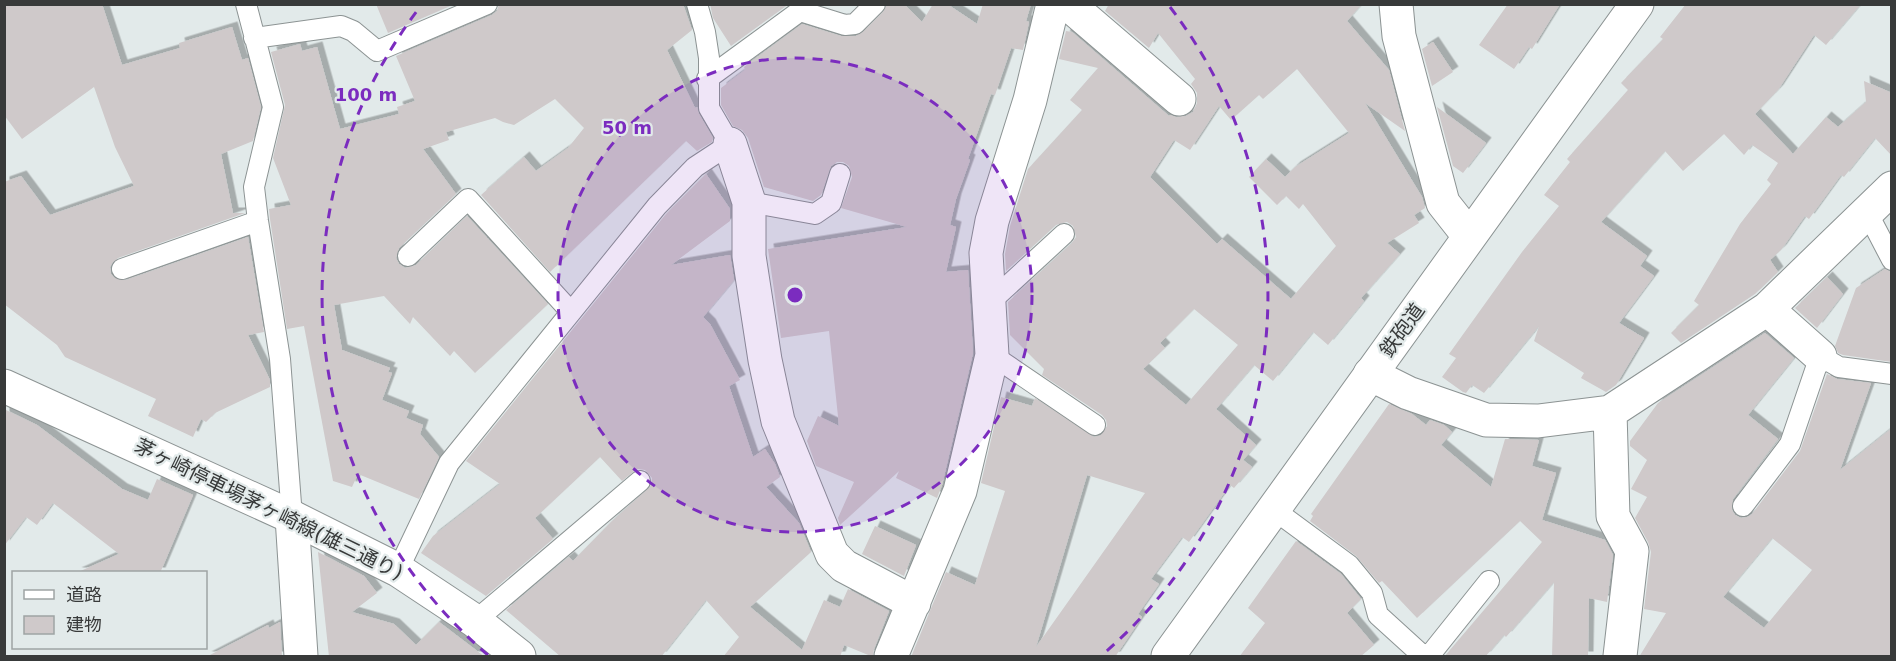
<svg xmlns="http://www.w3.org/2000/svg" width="1896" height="661" font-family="'DejaVu Sans','Noto Sans JP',sans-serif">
<defs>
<filter id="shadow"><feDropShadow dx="5.5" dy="-5.5" stdDeviation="0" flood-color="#0004"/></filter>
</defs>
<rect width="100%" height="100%" fill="#e2eaea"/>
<!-- building -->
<path fill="#cfc9ca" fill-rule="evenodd" filter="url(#shadow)" d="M4 4H102L122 65 180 48 179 43 232 27 242 60 248 58 261 107 253 141 221 154 233 213H245L118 258 113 262 110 267 111 274 115 278 126 280 248 237 264 332 248 335 270 380V387L215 413 206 422 201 419 193 437 148 416 156 399 65 357 57 345 4 304V182L21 176 50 215 134 186 115 147 94 87 22 139 4 115Z
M376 4H455L388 33Z
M499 4H683L692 30 667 50 695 108 697 107 699 114 713 138 712 142 697 151 686 141 550 272 481 195 524 157 536 171 568 148 584 128 555 99 514 125 503 122 495 118 446 132 449 140 423 149 456 194 399 248 396 258 399 264 405 268 416 265 467 216 548 304 475 373 454 351 450 356 413 317 410 324 384 296 334 305 342 350 390 368 388 372 392 373 382 400 409 411 406 418 423 425 420 434 439 457 419 499 358 474 352 487 333 481 304 326 287 329 270 219 269 209 291 205 273 158 285 105 271 52 300 44 302 51 317 47 340 129 399 114 397 107 415 101 396 56 492 15 497 11Z
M710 4H789L731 46 713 18Z
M887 4H904L922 22 933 4H947L977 24 983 4H1031L1026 21 1029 22 1023 50 1011 48 995 95 991 94 968 159 970 160 956 199 950 225 956 227 946 272 968 270 973 353 942 485 937 498 896 478 899 471 840 525 838 518 854 482 816 466 807 441 818 416 839 426 829 331 781 338 768 249 907 227 841 208 852 177 849 166 843 162H837L831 166 821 195 813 201 764 187 748 138 742 130 733 126 721 105V88L745 70 744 67 802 24 841 36H856L863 32 883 12Z
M1109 4H1362L1347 21 1389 70 1405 131 1365 103 1422 197 1425 208 1414 215 1419 223 1387 243 1400 254 1361 298 1364 301 1328 345 1313 332 1273 381 1254 365 1216 409 1256 445 1243 460 1252 467 1234 488 1230 485 1189 542 1182 537 1151 579 1159 584 1138 614 1142 617 1115 657H911L946 572 975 585 1005 491 981 483 1001 397 1032 406 1035 398 1094 437 1101 435 1107 426 1106 420 1102 415 1042 375 1044 369 1010 335 1008 302 1072 243 1076 237 1073 226 1067 222 1056 225 1006 271 1005 254 1010 226 1028 169 1082 110 1070 100 1098 68 1059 59 1066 31 1072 32 1169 116 1170 115 1176 117 1186 116 1193 112 1197 103V93L1191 84 1195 79 1158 33 1149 48 1105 11ZM1297 69 1349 133 1295 167 1285 177 1266 159 1249 177 1277 205 1286 196 1299 209 1303 204 1336 246 1291 299 1222 239 1217 244 1150 177 1174 140 1190 150 1219 106 1231 120 1259 95 1263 99ZM1194 309 1238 345 1186 405 1143 369 1165 348 1160 343ZM1087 475 1145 493 1036 647Z
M1508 4H1560L1532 49 1529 47 1514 69 1479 45Z
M1686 4H1861L1826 45 1814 35 1778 90 1755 114 1793 154 1826 117 1838 127 1866 102 1864 81 1892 93V156L1875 138 1844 177 1841 175 1809 219 1805 216 1781 250 1770 260 1778 272 1755 294 1681 343 1671 333 1699 305 1694 301 1740 224 1771 184 1767 180 1778 163 1752 145 1744 155 1724 134 1683 171 1665 151 1601 222 1647 256 1640 266 1654 276 1619 323 1644 338 1616 385 1606 392 1581 378 1584 373 1534 341 1539 326 1484 393 1472 385 1466 393 1463 392 1442 377 1456 358 1449 354 1522 252 1559 206 1544 195 1570 162 1567 159 1628 90 1621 83 1663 39 1660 37Z
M1433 42 1453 72 1432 86 1422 49Z
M1437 107 1486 143 1463 173 1453 166Z
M706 174 730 209V221L671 265 730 255 734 280 703 317 710 324 740 380 729 386 753 457 765 449 775 464 780 477 766 487 799 523 811 552 750 607 802 650 824 600 840 607 848 589 889 611 874 649 873 657 844 645 840 657H723L739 637 706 600 661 657H561L506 610 569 557 573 561 611 522 651 486 652 478 645 470 638 469 633 472 622 481 600 457 535 518 553 539 486 596 421 553 433 536 500 484 466 461 666 214Z
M1885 269 1892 272V362L1843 355 1838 353 1835 346 1856 288Z
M1827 277 1843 294 1817 328 1795 308Z
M1765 333 1794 358 1748 415 1778 439 1733 499 1732 510 1735 515 1741 518 1747 517 1752 514 1800 451 1827 374 1837 379 1871 383 1840 470 1892 428V657H1639L1666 613 1644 609 1651 552 1648 542 1635 518 1647 497 1631 489 1647 460 1630 446V441L1658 403ZM1772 538 1812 570 1764 628 1723 597Z
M1389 404 1412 414 1426 425 1430 420 1444 425 1452 432 1441 445 1491 487 1505 439 1539 440 1532 466 1556 473 1542 520 1605 540 1613 555 1607 602 1589 598 1588 657H1552L1554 582 1506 637 1504 635 1485 657H1444L1542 542 1520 521 1417 618 1382 581 1379 583 1356 556 1310 521 1313 516 1311 514Z
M4 409 37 425 122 489 148 500 157 479 193 495 160 573H76L119 554 53 503 37 525 26 517 4 546Z
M875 526 916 545 904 576 862 554Z
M1296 541 1341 574 1361 599 1347 613 1374 645 1360 657H1239L1265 623 1248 608Z
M318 552 364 576 377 593 352 612 394 624 416 645 439 622 485 657H329Z
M280 622 282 657H206L268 625 269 628Z"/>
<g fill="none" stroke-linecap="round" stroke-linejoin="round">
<!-- service casing -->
<g stroke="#8c9393" stroke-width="22">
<path id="service" d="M246 4 273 107 254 187 258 221 280 359 292 517
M254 38 341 26 353 31 377 51 487 4
M707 79 800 11 845 25 855 24 875 4
M749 202 815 214 831 203 840 174
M1867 212 1892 260
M408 256 468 199 571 312
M122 269 258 221
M988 304 1064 234
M992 355 1095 425
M1743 506 1790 444 1820 356 1839 367 1892 374
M1273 509 1349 565 1372 593 1378 615 1423 656
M398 570 449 463 657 206 695 167 730 144 709 108V58L705 32 697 4
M475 621 640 481
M1429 656 1489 581"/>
</g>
<!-- minor casing -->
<g stroke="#8c9393" stroke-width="35">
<path id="minor" d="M1068 4 1179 99
M1396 4 1399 36 1443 203 1469 236
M730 144 749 202V256L765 360 778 421 832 554 844 566 914 603
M1767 309 1820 356
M1370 374 1408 393 1486 420 1538 421 1610 412 1767 309 1892 188
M1610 412 1613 516 1632 551 1620 656
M292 517 301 656
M891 656 960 491 992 355 986 253 992 221 1030 100 1053 4"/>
</g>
<!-- tertiary casing -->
<g stroke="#8c9393" stroke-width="35">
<path id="tertiary" d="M1168 656 1637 4"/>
</g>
<!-- secondary casing -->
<g stroke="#8c9393" stroke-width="35">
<path id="secondary" d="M4 386 292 517 398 570 475 621 519 656"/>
</g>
<!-- service -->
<use href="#service" stroke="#fff" stroke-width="20"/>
<!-- minor -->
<use href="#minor" stroke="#fff" stroke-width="33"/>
<!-- tertiary -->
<use href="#tertiary" stroke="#fff" stroke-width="33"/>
<!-- secondary -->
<use href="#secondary" stroke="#fff" stroke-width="33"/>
</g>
<!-- distance rings -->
<circle cx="795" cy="295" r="237" fill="#7b2cbf" fill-opacity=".12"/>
<g fill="none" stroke="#7b2cbf" stroke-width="3" stroke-dasharray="10 8">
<circle cx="795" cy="295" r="237"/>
<path d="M488 655A473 473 0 0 1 420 7M1170 7A473 473 0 0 1 1102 655"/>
</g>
<g text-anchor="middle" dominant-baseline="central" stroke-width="4.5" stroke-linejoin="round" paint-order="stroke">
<!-- street labels -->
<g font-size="20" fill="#383a3a" stroke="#e2eaea">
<text transform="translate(1402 330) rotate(-54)">鉄砲道</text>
<text transform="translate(269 509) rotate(26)">茅ヶ崎停車場茅ヶ崎線(雄三通り)</text>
</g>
</g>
<circle cx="795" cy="295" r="9" fill="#7b2cbf" stroke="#e2eaea" stroke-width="3"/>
<g font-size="18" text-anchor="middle" font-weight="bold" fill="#7b2cbf" stroke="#e2eaea" stroke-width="4.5" stroke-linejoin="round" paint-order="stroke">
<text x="366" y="101">100 m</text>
<text x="627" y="134">50 m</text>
</g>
<!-- border -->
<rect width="1896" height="661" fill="none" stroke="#383a3a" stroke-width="12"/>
<!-- legend -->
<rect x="12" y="571" width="195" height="78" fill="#e2eaea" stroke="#9ea4a4" stroke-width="1.5"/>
<rect x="24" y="590" width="30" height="9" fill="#ffffff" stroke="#9ea4a4" stroke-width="1.5"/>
<text x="66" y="601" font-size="18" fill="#383a3a">道路</text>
<rect x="24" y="616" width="30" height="18" fill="#cfc9ca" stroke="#9ea4a4" stroke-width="1.5"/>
<text x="66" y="631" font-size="18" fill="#383a3a">建物</text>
</svg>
